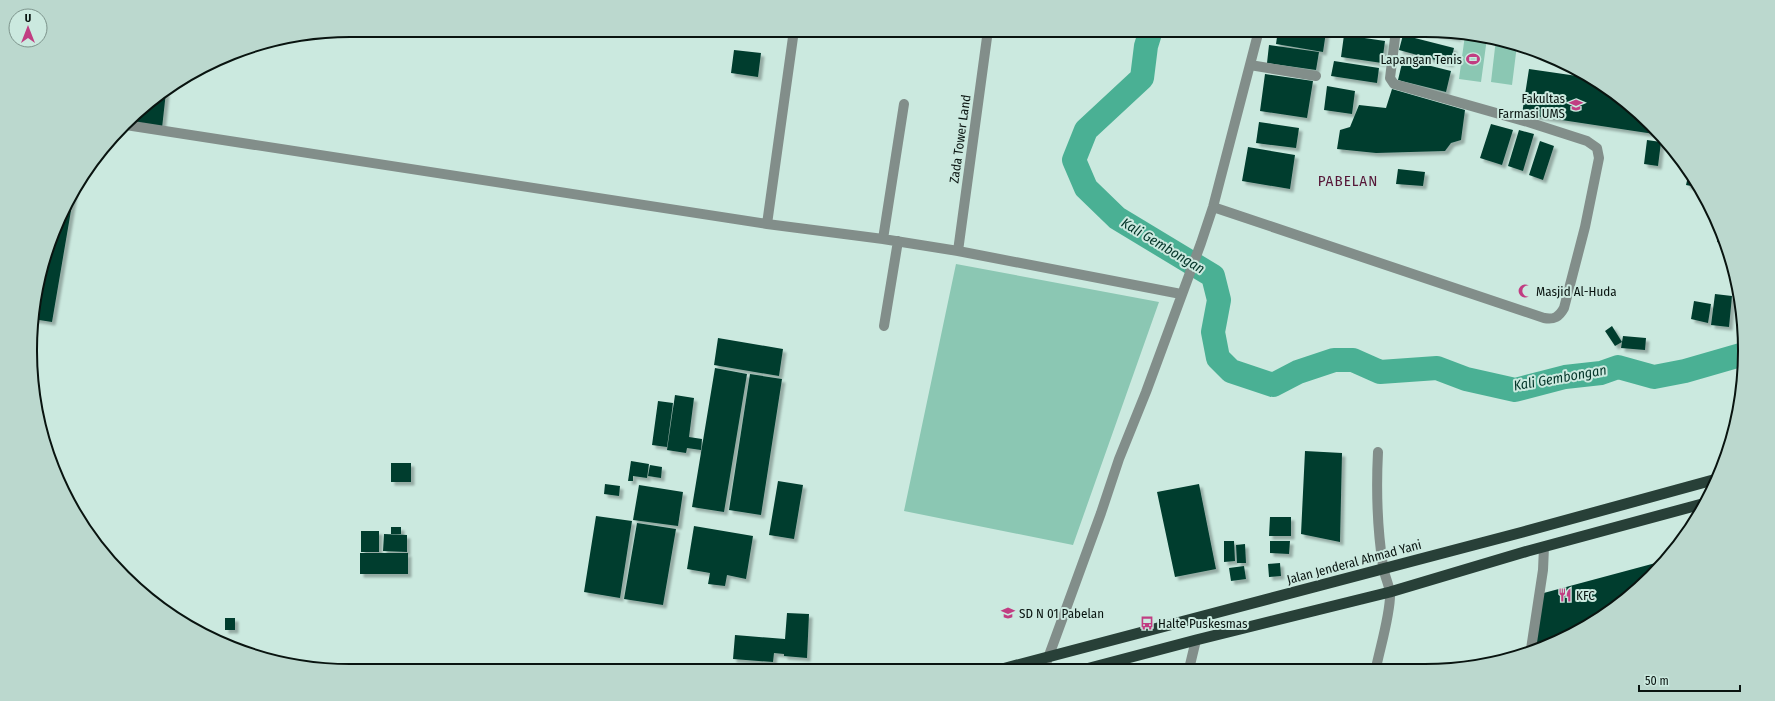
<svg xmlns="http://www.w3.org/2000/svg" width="1775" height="701" font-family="'Fira Sans Condensed',sans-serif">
<defs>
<filter id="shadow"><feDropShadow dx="3.5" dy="3.5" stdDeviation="1" flood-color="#0004"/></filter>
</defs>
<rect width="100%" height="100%" fill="#cbe9df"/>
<!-- green -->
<path fill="#8bc7b3" d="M1465 35 1487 38 1481 82 1459 79Z
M1496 39 1508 41 1517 45 1512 85 1491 82Z
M956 264 1159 302 1073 545 904 511Z"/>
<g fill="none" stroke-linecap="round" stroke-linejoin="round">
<!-- river -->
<path stroke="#4ab094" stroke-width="24" d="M1151 30 1146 46 1142 78 1086 130 1074 160 1086 188 1117 218 1213 276 1219 300 1213 332 1218 358 1231 371 1273 385 1298 372 1334 360H1353L1380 372 1437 368 1466 379 1515 390 1565 377 1601 373 1618 367 1654 377 1685 371 1744 354"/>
</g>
<!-- building -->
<path fill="#003d2f" filter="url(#shadow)" d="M1278 30H1314L1326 32 1323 52 1276 44Z
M1435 31 1458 34V38L1435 34Z
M1344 35 1385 41 1382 63 1341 57Z
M1403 35 1454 48 1450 64 1399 50Z
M1269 45 1319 52 1316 70 1267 63Z
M734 50 761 53 758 77 731 73Z
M1403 59 1451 71 1446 92 1398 80Z
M1334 61 1379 68 1377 83 1331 76Z
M1529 69 1591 78 1620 96 1655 129 1654 134 1522 114Z
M1265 74 1313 81 1307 118 1260 111Z
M1327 86 1355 91 1352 114 1324 110Z
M1392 89 1465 110 1461 140 1451 143 1445 151 1376 153 1337 149 1340 130 1350 127 1359 105 1386 108Z
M164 92H166L162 128 134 125 135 114 139 109Z
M1259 122 1299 128 1296 148 1256 143Z
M1491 124 1513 130 1502 165 1480 158Z
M1519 130 1534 134 1523 171 1508 166Z
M1647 140 1661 142 1658 166 1644 164Z
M1540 141 1554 146 1543 180 1529 175Z
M1248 147 1295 155 1290 189 1242 181Z
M1398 169 1425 172 1423 186 1396 184Z
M1689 172 1701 188 1686 185Z
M75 187 52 322 33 319V308L47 247Z
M1720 229 1726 244 1717 242Z
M1739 293 1742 309V310L1736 309Z
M1715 294 1732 296 1729 327 1711 325Z
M1694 301 1711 304 1708 323 1691 319Z
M1612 326 1622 342 1615 346 1605 331Z
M1623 336 1646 338 1645 350 1621 348Z
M718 338 783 349 779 376 714 365Z
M715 368 747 374 724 512 692 507Z
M750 374 782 379 761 515 729 510Z
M675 395 694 398 689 437 702 439 701 450 687 448 686 453 667 450Z
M658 401 673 403 667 447 652 445Z
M1305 451 1342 453 1340 542 1301 534Z
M631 461 649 464 647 478 633 476V481H628Z
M391 463H411V482H391Z
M650 465 662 467 661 478 648 476Z
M778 481 803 485 794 539 769 535Z
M605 484 620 486 619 496 604 494Z
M1199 484 1216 569 1175 577 1157 492Z
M639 485 683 492 678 526 633 520Z
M596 516 632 521 620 598 584 592Z
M1270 517H1291V536H1269Z
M637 523 676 529 663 605 624 599Z
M694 526 753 536 746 579 727 575 725 586 708 584 710 573 687 569Z
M391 527H401V534H391Z
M361 531H379V552H361Z
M384 534 407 535V552L383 551Z
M1224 541H1234L1235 561 1224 562Z
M1270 541H1290L1289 554 1270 553Z
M1245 544 1246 563H1237L1236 545Z
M360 553H408V574H360Z
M1663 561 1636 591 1566 638 1534 648 1540 594Z
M1280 563 1281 576 1269 577 1268 564Z
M1244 566 1246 579 1231 581 1229 568Z
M787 613 809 614 807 658 784 656V654L774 653 773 662 733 659 735 635 785 639Z
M225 618H235V630H225Z
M210 638 225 639V644Z"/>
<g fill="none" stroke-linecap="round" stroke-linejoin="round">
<!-- minor -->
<path stroke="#828e8a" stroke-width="10" d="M1250 65 1316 76
M126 125 767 224 883 239 958 251 1181 294
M1213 207 1544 318C1554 320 1559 317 1564 308L1585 227 1599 158 1597 148 1587 141 1528 122 1394 84 1390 78 1396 30
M767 224 794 30
M883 239 904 104
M958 251 988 30
M884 326 898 241
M1531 649 1543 570 1544 547
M1376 668C1380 648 1391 612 1390 593 1389 584 1384 575 1383 566 1377 527 1376 491 1378 452
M1044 669 1101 513 1119 459 1146 392 1201 243 1213 207 1259 30
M1189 669 1196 640"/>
<!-- trunk -->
<path stroke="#284038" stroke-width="11" d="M1002 669 1523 532 1713 480
M1086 669 1196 640 1390 592 1528 551 1702 504"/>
</g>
<!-- icons -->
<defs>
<g id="stadium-bare" transform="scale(1.08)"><path d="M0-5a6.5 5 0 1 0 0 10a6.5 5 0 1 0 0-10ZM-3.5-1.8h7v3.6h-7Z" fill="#c13d82" stroke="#cbe9df" stroke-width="2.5" paint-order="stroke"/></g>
<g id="university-bare" transform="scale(1.08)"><path d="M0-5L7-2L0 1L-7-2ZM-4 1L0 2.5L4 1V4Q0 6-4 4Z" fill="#c13d82" stroke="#cbe9df" stroke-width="2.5" paint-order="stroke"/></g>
<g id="mosque-bare" transform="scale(1.08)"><path d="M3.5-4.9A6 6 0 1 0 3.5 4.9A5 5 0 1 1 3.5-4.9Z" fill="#c13d82" stroke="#cbe9df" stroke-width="2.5" paint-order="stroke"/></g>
<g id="restaurant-bare" transform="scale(1.08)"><path d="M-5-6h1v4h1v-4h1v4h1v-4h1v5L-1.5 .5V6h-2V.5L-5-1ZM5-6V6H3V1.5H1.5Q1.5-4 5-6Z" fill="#c13d82" stroke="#cbe9df" stroke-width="2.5" paint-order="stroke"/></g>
<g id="school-bare" transform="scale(1.08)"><path d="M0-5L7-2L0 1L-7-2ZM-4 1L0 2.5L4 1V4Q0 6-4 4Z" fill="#c13d82" stroke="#cbe9df" stroke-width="2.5" paint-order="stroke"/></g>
<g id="bus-bare" transform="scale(1.08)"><path d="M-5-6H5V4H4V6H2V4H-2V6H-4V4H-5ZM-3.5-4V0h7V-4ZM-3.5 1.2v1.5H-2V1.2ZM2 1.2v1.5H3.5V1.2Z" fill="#c13d82" stroke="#cbe9df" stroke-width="2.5" paint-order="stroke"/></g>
</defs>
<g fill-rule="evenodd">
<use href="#stadium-bare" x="1473" y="59"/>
<use href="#university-bare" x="1576" y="105"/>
<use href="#mosque-bare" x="1525" y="291"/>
<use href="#restaurant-bare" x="1565" y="595"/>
<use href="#school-bare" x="1008" y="613"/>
<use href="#bus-bare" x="1147" y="623"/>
</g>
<g text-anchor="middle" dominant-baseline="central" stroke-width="4" stroke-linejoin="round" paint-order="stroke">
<!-- poi labels -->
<g font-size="13" fill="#091410" stroke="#cbe9df" text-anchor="start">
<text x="1462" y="59" text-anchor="end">Lapangan Tenis</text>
<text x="1565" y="98" text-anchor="end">Fakultas<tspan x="1565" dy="15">Farmasi UMS</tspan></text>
<text x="1536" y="291">Masjid Al-Huda</text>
<text x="1576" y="595">KFC</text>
<text x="1019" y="613">SD N 01 Pabelan</text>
<text x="1158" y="623">Halte Puskesmas</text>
</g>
<!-- street labels -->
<g font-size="13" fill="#091410" stroke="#cbe9df">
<text transform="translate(960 139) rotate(-82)">Zada Tower Land</text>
<text transform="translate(1354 562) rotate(-15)">Jalan Jenderal Ahmad Yani</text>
</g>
<!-- water labels -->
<g font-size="14" font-style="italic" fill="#043529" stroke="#cbe9df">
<text transform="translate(1163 246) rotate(31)">Kali Gembongan</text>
<text transform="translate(1560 378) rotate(-10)">Kali Gembongan</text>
</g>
<!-- quarter labels -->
<g font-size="15" letter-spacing="1" fill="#561738" stroke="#cbe9df">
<text x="1348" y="181">PABELAN</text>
</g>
</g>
<!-- crop -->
<path d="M0 0H1775V701H0ZM350 37H1425A313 313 0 0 1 1738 350V351A313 313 0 0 1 1425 664H350A313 313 0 0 1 37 351V350A313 313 0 0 1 350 37Z" fill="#bbd8ce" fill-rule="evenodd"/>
<path fill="none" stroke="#091410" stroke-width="2" d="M350 37H1425A313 313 0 0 1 1738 350V351A313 313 0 0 1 1425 664H350A313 313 0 0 1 37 351V350A313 313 0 0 1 350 37Z"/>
<!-- north arrow -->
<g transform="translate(28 28)"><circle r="19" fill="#cbe9df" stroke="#7d948c"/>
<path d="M0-3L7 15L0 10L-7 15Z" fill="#c13d82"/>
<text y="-6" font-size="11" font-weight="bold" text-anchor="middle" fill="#091410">U</text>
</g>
<!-- scale -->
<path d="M1639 685v6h101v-6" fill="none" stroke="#091410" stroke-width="2"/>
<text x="1645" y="685" font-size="12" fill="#091410" stroke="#cbe9df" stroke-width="3" paint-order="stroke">50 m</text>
</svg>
